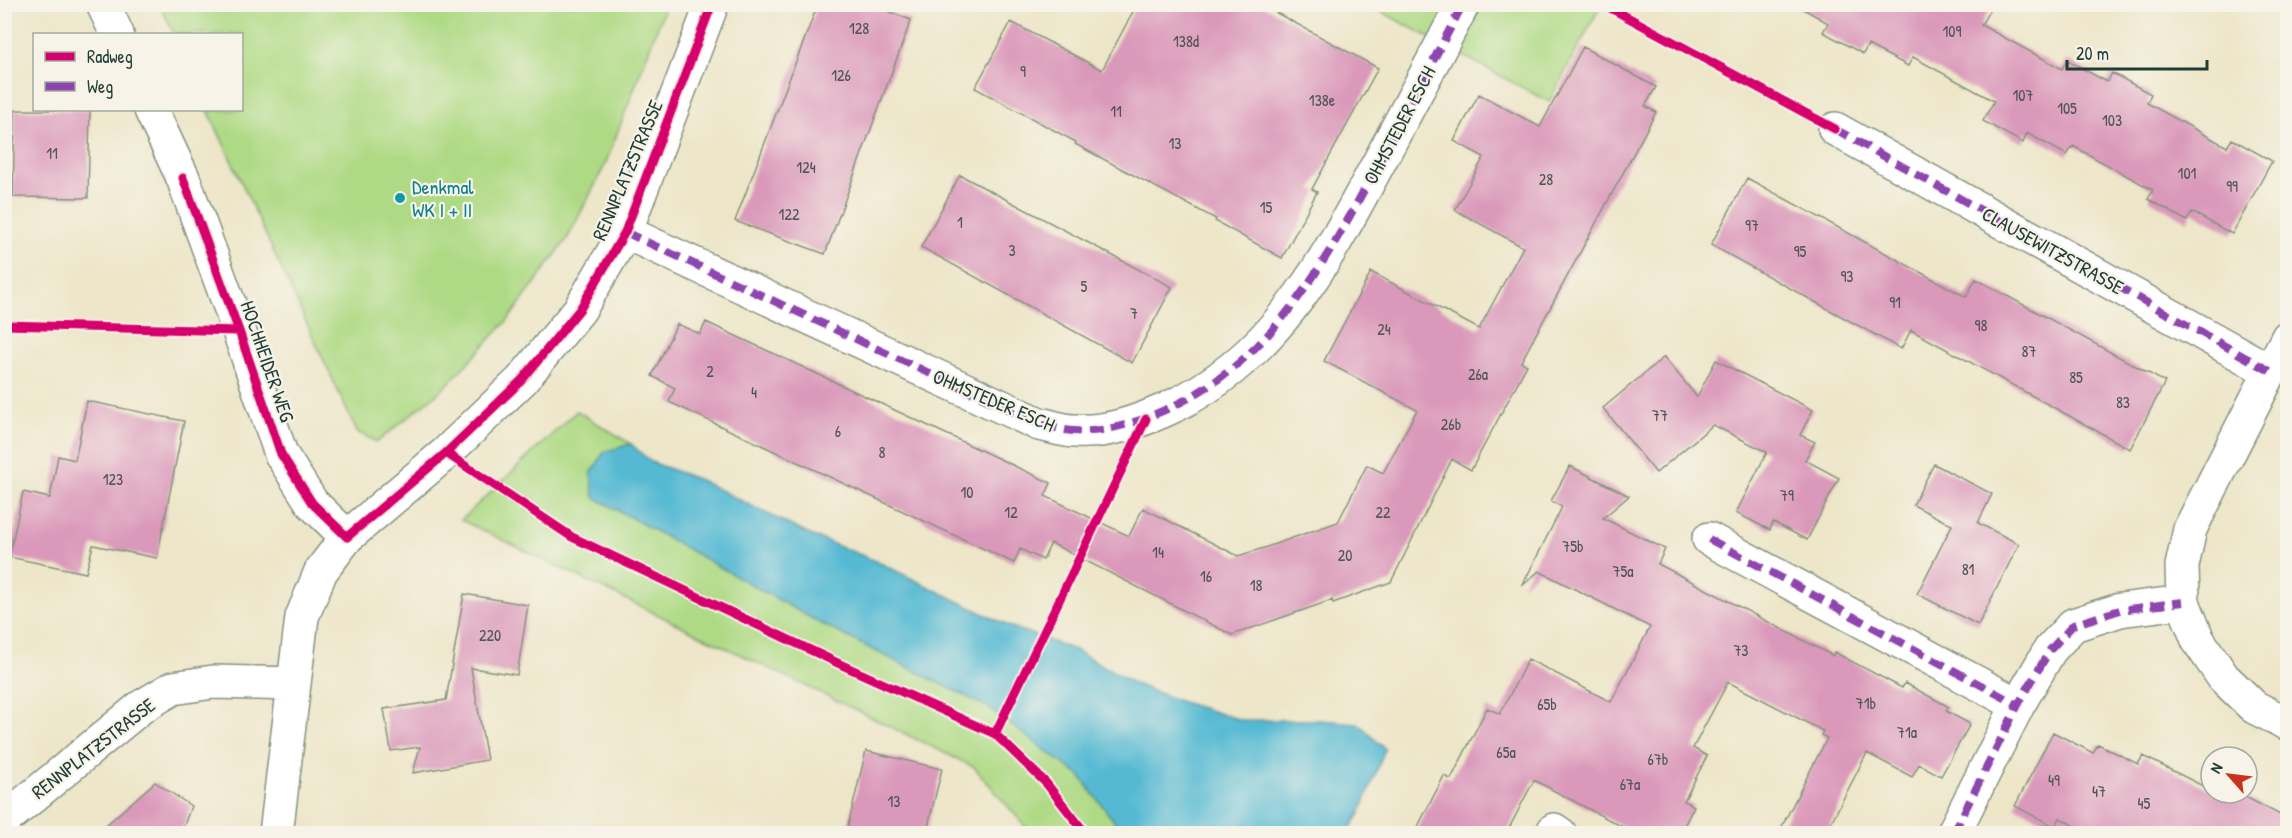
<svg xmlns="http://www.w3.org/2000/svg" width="2292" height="838" font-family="'Patrick Hand',sans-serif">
<rect width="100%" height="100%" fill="#f7f3e8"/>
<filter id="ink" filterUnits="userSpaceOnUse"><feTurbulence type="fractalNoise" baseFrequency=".0167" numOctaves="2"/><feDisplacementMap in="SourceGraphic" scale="12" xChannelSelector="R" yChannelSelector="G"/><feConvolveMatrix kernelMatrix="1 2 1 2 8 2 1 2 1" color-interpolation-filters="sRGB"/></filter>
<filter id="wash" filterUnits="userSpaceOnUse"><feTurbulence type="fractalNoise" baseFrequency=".008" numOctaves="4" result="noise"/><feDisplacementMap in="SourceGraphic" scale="24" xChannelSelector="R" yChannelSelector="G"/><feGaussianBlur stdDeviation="1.35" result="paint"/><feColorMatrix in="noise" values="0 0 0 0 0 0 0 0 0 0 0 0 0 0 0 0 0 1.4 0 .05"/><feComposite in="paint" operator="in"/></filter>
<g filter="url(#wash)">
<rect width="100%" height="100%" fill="#ede6c9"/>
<!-- green -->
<path fill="#afda85" stroke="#678c5c" stroke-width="1.5" d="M160 5H666L605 165 567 239 508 320 444 388 377 442 357 432 208 110H242V34H174Z
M1369 5H1601L1549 102Z
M577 411 631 444 604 452 594 497 820 623 987 707 1080 776 1123 833H1031L974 767 461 520Z"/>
<!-- water -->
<path fill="#54b9d3" stroke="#3a7b84" stroke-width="1.5" d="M631 444 651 462 700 480 808 534 876 561 1009 626 1075 650 1135 684 1179 701 1241 720H1318L1358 723 1385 749 1360 814 1347 833H1123L1080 776 987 707 820 623 594 497 591 474 604 452Z"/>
<g id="blocks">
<!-- building -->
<path fill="#da98ba" d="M818 4H869L911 20 825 254 735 221Z
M1137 4H1260L1378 68 1312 189 1317 192 1282 258 1215 221 1216 219 1075 144 1076 142 975 88 1011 22 1102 70Z
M1795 4H1993L1981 25 2062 69 2067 60 2107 82 2112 73 2151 94 2147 103 2227 147 2232 139 2272 161 2232 234 2192 212 2187 221 2148 199 2153 190 2073 146 2067 155 2027 133 2023 143 1983 121 1994 101 1913 57 1908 66 1868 45 1863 54 1823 32 1828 23Z
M1583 47 1656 87 1645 106 1656 112 1521 362 1527 365 1471 470 1452 459 1391 582 1333 603 1332 600 1232 635 1051 543 1043 560 1020 549 1014 563 669 402 675 388 652 376 677 324 700 334 706 322 1051 483 1045 496 1129 536 1143 508 1238 556 1264 548 1338 522 1367 465 1383 473 1417 410 1324 361 1371 272 1479 329 1523 247 1455 210 1484 157 1454 141 1479 94 1540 127Z
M15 110H90L88 198 13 197Z
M960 175 1172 287 1132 363 921 247Z
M1747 178 1966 297 1976 279 2165 382 2130 449 1911 330 1901 349 1711 245Z
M1664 357 1697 397 1716 360 1813 410 1800 435 1815 442 1805 460 1839 478 1807 540 1773 522 1770 530 1736 513 1767 452 1713 425 1656 473 1603 408Z
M87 401 184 421 157 558 93 545 86 573 9 557 23 492 50 498 58 456 75 460Z
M1934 464 1992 494 1978 523 2019 544 1978 625 1917 594 1952 525 1913 505Z
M1570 466 1629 496 1603 518 1665 549 1658 564 1833 656 1834 652 1902 688 1905 683 1949 707 1946 711 1970 724 1941 776 1919 764 1912 777 1867 753 1825 834H1778L1827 738 1821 735 1823 731 1728 682 1693 748 1707 756 1684 801 1694 806 1680 834H1636L1534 780 1506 834H1414L1444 776 1451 779 1487 708 1500 714 1528 659 1611 702 1650 627 1539 571 1522 586 1562 507 1551 501Z
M464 594 528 605 517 675 471 668 487 760 413 773 420 747 391 751 384 709 446 700Z
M2053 732 2093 753 2098 744 2138 764 2143 756 2211 790V793H2238L2288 819V834H2090L2060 818 2055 827 2015 806Z
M866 751 942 769 926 834H846Z
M155 782 191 806 181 834H96Z"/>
</g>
</g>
<g filter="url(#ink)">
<use href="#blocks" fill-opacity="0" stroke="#86927e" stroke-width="1.5"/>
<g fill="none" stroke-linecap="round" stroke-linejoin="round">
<!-- minor casing -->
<g stroke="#86927e" stroke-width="36">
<path id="minor" d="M103 4 117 34
M151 110 183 178 239 331 281 454 312 503 347 537
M1835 129 2270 371
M625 232 1039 424C1051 426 1063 431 1075 431 1107 433 1138 422 1167 409 1278 358 1329 255 1384 153 1410 104 1437 54 1463 4
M2288 337 2190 529 2182 566 2183 602 2198 640 2223 677 2254 707 2288 724
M1709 539 2018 705
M4 820 141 707 173 688 213 682 294 684
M1554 830 1560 834
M276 834 302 617 321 571 347 537 446 453 522 380 580 309 625 232 712 4
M1953 834 2018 705 2050 650 2073 625 2120 610 2183 602"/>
</g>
<!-- minor -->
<use href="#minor" stroke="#fff" stroke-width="33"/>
<!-- quiet -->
<path stroke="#8e44ad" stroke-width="8" stroke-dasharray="15 8" stroke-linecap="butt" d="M1835 129 2270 371
M625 232 1039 424C1051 426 1063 431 1075 431 1107 433 1138 422 1167 409 1278 358 1329 255 1384 153 1410 104 1437 54 1463 4
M1709 539 2018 705
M1554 830 1560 834
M1953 834 2018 705 2050 650 2073 625 2120 610 2183 602"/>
<!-- cycleway casing -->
<g stroke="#f7f3e8" stroke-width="13">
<path id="cycleway" d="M1603 4 1835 129
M183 178 239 331 281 454 312 503 347 537 446 453 522 380 580 309 625 232 712 4
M4 325 239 331
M446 453 572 537 842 665 995 734 1046 783 1086 834
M995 734 1146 419"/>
</g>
<!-- cycleway -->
<use href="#cycleway" stroke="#d6006c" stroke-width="9"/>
</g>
</g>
<!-- markers -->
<circle fill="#0f9aa8" stroke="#f7f3e8" stroke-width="2" cx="400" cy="198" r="6"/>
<g text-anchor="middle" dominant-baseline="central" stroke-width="4.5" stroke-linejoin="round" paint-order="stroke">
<!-- number labels -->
<g font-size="16" fill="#4e5456">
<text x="859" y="28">128</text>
<text x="1952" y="31">109</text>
<text x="1186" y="41">138d</text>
<text x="1023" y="71">9</text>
<text x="841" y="75">126</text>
<text x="2023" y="95">107</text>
<text x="1322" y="100">138e</text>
<text x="2067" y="108">105</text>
<text x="1116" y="111">11</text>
<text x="2112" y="120">103</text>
<text x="1175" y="143">13</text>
<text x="52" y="153">11</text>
<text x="806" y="167">124</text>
<text x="2187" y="173">101</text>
<text x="1546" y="179">28</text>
<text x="2232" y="186">99</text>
<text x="1266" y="207">15</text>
<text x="789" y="214">122</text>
<text x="960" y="222">1</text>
<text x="1752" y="225">97</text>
<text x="1012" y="250">3</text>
<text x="1800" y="251">95</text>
<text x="1847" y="276">93</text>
<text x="1084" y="286">5</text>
<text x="1895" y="302">91</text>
<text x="1134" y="313">7</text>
<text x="1981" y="325">98</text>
<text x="1384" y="329">24</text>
<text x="2029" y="351">87</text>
<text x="710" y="371">2</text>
<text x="1478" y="374">26a</text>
<text x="2076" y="377">85</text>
<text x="754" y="392">4</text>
<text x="2123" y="402">83</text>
<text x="1660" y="415">77</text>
<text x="1451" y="424">26b</text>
<text x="838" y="431">6</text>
<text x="882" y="452">8</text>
<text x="113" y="479">123</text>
<text x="967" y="492">10</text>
<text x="1787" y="495">79</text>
<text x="1011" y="512">12</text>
<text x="1383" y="512">22</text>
<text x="1573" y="546">75b</text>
<text x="1158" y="552">14</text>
<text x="1345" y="555">20</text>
<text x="1968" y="569">81</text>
<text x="1623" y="571">75a</text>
<text x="1206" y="576">16</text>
<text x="1256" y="585">18</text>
<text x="490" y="635">220</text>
<text x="1741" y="650">73</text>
<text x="1866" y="703">71b</text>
<text x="1547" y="704">65b</text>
<text x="1907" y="732">71a</text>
<text x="1506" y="752">65a</text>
<text x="1658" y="759">67b</text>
<text x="2054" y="780">49</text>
<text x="1630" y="784">67a</text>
<text x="2099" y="791">47</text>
<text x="894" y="801">13</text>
<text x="2144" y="803">45</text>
</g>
<!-- street labels -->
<g font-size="20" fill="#1f3d34" stroke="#f7f3e8">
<text transform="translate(1399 125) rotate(-62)">OHMSTEDER ESCH</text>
<text transform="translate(627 170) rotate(-67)">RENNPLATZSTRASSE</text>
<text transform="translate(2053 250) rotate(29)">CLAUSEWITZSTRASSE</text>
<text transform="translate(268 361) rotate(71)">HOCHHEIDER WEG</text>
<text transform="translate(994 400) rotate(23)">OHMSTEDER ESCH</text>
<text transform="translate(93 748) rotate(-38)">RENNPLATZSTRASSE</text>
</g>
<!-- culture labels -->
<g font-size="20" fill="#0d838f" stroke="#f7f3e8" text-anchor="start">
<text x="412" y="186">Denkmal<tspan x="412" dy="23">WK I + II</tspan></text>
</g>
</g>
<!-- margin -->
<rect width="2292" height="838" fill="none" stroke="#f7f3e8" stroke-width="24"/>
<!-- legend -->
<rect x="33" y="33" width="210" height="78" fill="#f7f3e8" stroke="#a1aaa0" stroke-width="1.5"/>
<rect x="45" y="52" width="30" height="9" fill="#d6006c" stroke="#a1aaa0" stroke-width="1.5"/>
<text x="87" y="63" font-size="18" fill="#1f3d34">Radweg</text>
<rect x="45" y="82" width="30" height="9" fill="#8e44ad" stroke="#a1aaa0" stroke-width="1.5"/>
<text x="87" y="93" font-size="18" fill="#1f3d34">Weg</text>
<!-- north arrow -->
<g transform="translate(2229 775) rotate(298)"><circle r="28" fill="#f7f3e8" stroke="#a1aaa0" stroke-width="1.5"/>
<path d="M0-4.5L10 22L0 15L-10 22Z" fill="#c8321e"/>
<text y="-9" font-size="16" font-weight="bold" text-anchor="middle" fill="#1f3d34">N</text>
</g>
<!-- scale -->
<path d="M2067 60v9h140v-9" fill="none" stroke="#1f3d34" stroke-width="3"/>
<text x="2076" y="60" font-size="18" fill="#1f3d34" stroke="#f7f3e8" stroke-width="4.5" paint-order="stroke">20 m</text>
</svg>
